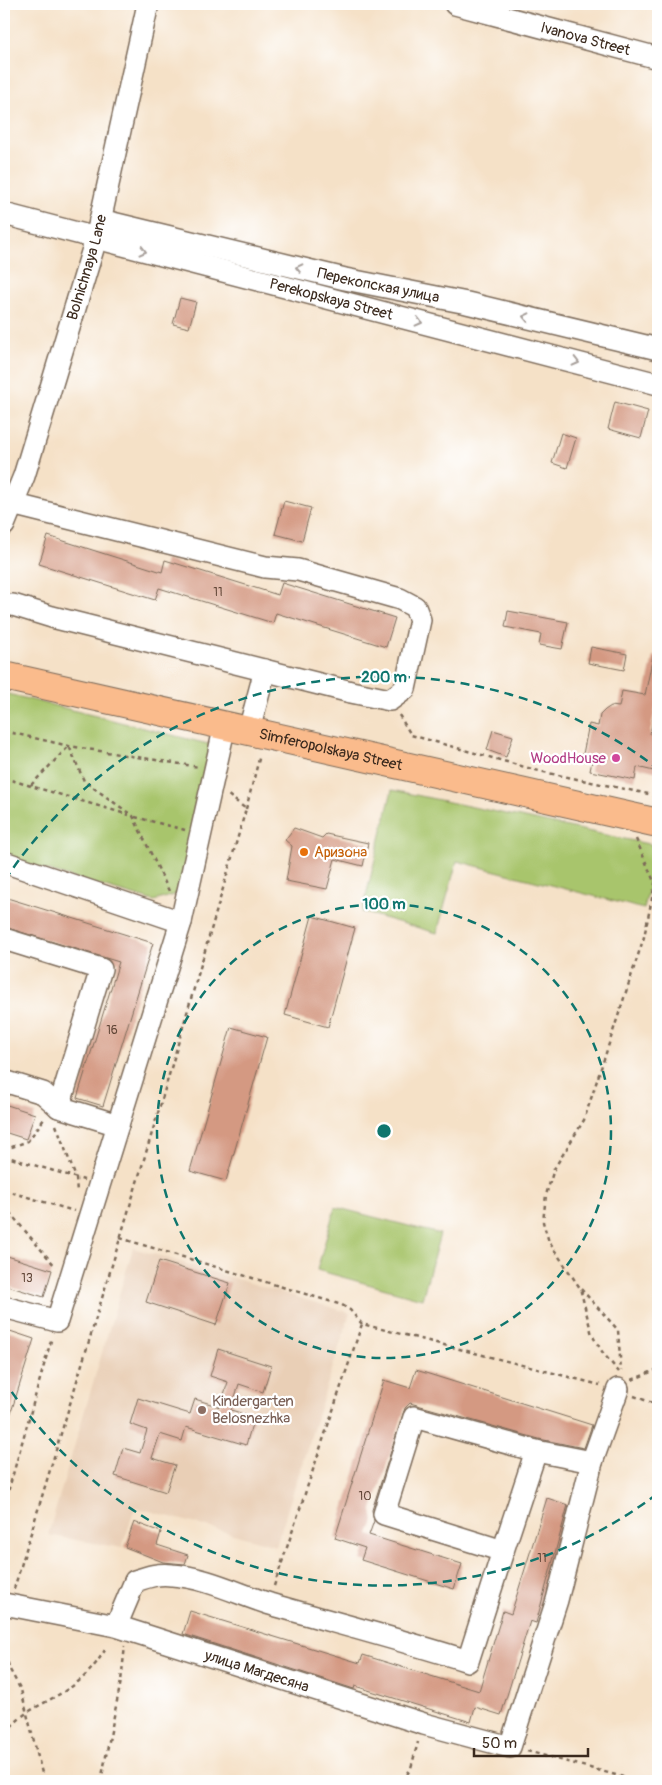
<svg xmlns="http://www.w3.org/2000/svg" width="662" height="1785" font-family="Pangolin,sans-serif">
<rect width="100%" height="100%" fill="#fff"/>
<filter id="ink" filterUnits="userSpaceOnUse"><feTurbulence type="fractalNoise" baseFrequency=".02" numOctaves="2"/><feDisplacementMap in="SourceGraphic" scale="10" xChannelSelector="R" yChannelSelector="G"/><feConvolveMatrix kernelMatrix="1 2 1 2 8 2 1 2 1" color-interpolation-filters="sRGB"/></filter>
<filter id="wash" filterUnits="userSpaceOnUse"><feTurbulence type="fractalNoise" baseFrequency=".0096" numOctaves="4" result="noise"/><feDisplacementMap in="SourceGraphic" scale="20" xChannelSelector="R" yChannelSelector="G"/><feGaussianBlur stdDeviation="1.12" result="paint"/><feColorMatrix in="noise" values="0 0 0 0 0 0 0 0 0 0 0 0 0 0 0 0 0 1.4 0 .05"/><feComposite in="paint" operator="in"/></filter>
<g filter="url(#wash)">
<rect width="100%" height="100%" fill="#f5e1c7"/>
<!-- built -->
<path fill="#e9cfb6" d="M133 1248 350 1313 276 1546 135 1507 122 1548 48 1535Z"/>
<!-- green -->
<path fill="#a8c56c" stroke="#727845" d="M4 693 212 745 181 893 154 901 4 858Z
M392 790 658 846 644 909 457 861 437 933 362 912Z
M335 1207 440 1234 422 1299 317 1270Z"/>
<g id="blocks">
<!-- building -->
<path fill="#d49982" d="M180 298 196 302 189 328 173 324Z
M615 402 648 411 641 438 608 429Z
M561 433 576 438 567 468 552 463Z
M284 501 311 508 302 541 275 534Z
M48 536 162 572 165 560 278 595 282 583 395 618 386 647 276 613 273 623 159 588 155 600 39 564Z
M508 611 568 622 562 649 539 645 541 634 505 627Z
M591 647 627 654 624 670 588 663Z
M653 656 658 657V695L650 734 658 735V772L637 767 635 780 590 771 592 761 582 759 589 724 598 726 600 715 605 710 611 706 619 707 622 691 645 695Z
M493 730 513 736 506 757 487 750Z
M294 828 322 838 326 834 368 843 363 866 335 859 327 889 286 881 292 846 285 840Z
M4 897 153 943 103 1106 77 1098 119 962 4 927Z
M312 916 355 928 328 1027 285 1015Z
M231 1027 267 1037 226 1181 190 1171Z
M4 1104 35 1114 26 1139 4 1132Z
M4 1255 52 1270 44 1297 4 1285Z
M159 1261 230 1283 216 1325 146 1302Z
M7 1330 34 1339 7 1425H4V1341Z
M218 1349 271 1366 263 1392 239 1384 231 1410 254 1417 246 1445 186 1427 182 1441 160 1434 152 1458 175 1465 166 1492 115 1476 123 1448 140 1453 147 1430 130 1424 138 1398 190 1414 195 1399 220 1407 228 1382 210 1376Z
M416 1370 592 1425 584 1448 539 1439 410 1403 405 1408 372 1510 374 1521 369 1535 462 1564 454 1589 361 1560 365 1548 335 1538 384 1380 410 1388Z
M547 1498 568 1505 536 1623 530 1621 501 1715 475 1707 471 1722 355 1686 354 1689 183 1634 190 1611 360 1663 363 1655 479 1691 503 1611 511 1614Z
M134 1522 161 1532 157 1545 188 1555 185 1564 163 1562 125 1547Z"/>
</g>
</g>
<g filter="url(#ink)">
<use href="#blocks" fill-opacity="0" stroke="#7c6a59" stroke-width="1"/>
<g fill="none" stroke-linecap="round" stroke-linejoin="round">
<!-- minor casing -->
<g stroke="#7c6a59" stroke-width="24">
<g id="minor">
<path id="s1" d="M455 4 658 58"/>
<path id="s2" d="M4 214 658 384"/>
<path id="s3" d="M100 220 345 279 467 303 658 349"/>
<path id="s4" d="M4 525 24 476 96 239 148 4"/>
<path d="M4 605H13L52 617 351 692 390 700 405 689 420 620 415 607 400 599 298 570 265 567 12 504"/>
<path d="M249 730 265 670"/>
<path d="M4 862 181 922"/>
<path d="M4 939 101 969 59 1107 118 1125"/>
<path d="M4 1081 43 1093 59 1107"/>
<path d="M4 1307 57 1321 181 922 225 725"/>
<path d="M592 1462 618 1389"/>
<path d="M503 1551 536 1451"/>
<path id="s5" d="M4 1604 116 1626 424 1724 510 1747 557 1600 592 1462 536 1451 414 1417 384 1514 503 1551 468 1661C402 1640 336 1623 270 1604 238 1594 205 1577 172 1575 158 1573 147 1577 135 1581L116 1626"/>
</g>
</g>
<!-- highway casing -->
<g stroke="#7c6a59" stroke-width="30">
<g id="highway">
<path id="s6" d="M4 676 658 823"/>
</g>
</g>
<!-- path -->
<path stroke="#7c6a59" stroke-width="2.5" stroke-dasharray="4 4" stroke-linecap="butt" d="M399 715 411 735 539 771 658 796
M4 731 69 746 199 767
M4 778 129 815
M31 785 69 746 84 781 133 816 169 891
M246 809 260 755
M135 817 185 830
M636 839 655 884 658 870
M56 1125 76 1178 77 1193
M4 1150 28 1141 44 1119
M4 1156 84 1180
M4 1190 74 1211
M4 1206 55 1266
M120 1238 342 1305 350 1310 362 1324
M581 1289 618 1330 621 1371
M619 1372 603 1353 592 1335 580 1288 549 1242 543 1222 546 1195 554 1169 584 1120 644 937 655 884
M632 1380 658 1369
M634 1396 658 1405
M4 1506 52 1337
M274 1586 362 1324 600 1385
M14 1589 158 1113 246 809 227 794
M7 1623 4 1644 9 1668 21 1690 44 1781
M4 1731C13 1726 19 1718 28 1712 63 1691 82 1687 105 1650
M527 1751 638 1781
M101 1781 121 1681 125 1646
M403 1781 411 1768 418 1742"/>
<!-- minor -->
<use href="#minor" stroke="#fff" stroke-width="21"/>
<!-- highway -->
<use href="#highway" stroke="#fabb8c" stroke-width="28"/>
</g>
<!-- one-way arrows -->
<defs><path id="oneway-chevron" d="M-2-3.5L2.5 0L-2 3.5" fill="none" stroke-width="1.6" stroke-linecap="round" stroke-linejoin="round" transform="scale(1.25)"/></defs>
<g stroke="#a79f9a">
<use href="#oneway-chevron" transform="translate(143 251) rotate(14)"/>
<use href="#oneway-chevron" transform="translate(299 268) rotate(-167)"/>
<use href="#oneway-chevron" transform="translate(526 317) rotate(-167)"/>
<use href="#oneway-chevron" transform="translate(419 322) rotate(14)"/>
<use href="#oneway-chevron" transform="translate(576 362) rotate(14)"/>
</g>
</g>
<!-- distance rings -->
<g fill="none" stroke="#0f766e" stroke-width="2.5" stroke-dasharray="9 6">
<circle cx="384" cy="1131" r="227"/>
<path d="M657 1494A454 454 0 0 1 5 1382M5 880A454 454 0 0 1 657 768"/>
</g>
<!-- markers -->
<circle fill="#d1479c" stroke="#fff" stroke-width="2" cx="616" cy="758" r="5"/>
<circle fill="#e8710a" stroke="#fff" stroke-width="2" cx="304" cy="852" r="5"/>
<circle fill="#8d6e63" stroke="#fff" stroke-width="2" cx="202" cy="1410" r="5"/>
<g text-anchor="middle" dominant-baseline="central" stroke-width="4.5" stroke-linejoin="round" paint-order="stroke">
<!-- number labels -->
<g font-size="12" fill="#614637">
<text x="218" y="592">11</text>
<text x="112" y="1030">16</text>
<text x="27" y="1278">13</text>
<text x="365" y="1496">10</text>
<text x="542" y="1558">11</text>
</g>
<!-- street labels -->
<g font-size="15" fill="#3b2a1e" stroke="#fff">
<text stroke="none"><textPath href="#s1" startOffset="135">Ivanova Street</textPath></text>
<text stroke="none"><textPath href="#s4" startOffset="271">Bolnichnaya Lane</textPath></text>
<text stroke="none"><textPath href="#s3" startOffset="286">Перекопская улица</textPath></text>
<text stroke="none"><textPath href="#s2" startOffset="338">Perekopskaya Street</textPath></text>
<text stroke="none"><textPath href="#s6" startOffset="335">Simferopolskaya Street</textPath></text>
<text stroke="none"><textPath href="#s5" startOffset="262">улица Магдесяна</textPath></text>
</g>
<!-- hotel labels -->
<g font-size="15" fill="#b23c85" stroke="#fff" text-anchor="end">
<text x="606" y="758">WoodHouse</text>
</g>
<!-- food labels -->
<g font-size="15" fill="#c56008" stroke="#fff" text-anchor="start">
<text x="314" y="852">Аризона</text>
</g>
<!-- education labels -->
<g font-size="15" fill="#785e54" stroke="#fff" text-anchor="start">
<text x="212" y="1401">Kindergarten<tspan x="212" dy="17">Belosnezhka</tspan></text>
</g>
</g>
<circle cx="384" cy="1131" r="8" fill="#0f766e" stroke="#fff" stroke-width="2.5"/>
<g font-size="15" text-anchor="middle" font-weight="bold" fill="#0f766e" stroke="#fff" stroke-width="4.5" stroke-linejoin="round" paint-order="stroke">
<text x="384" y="682">200 m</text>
<text x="384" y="909">100 m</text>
</g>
<!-- margin -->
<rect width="662" height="1785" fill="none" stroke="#fff" stroke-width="20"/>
<!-- scale -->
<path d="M474 1748v8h114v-8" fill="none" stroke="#3b2a1e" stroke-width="2.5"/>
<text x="482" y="1748" font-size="15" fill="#3b2a1e" stroke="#ffffff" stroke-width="4" paint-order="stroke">50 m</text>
</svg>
